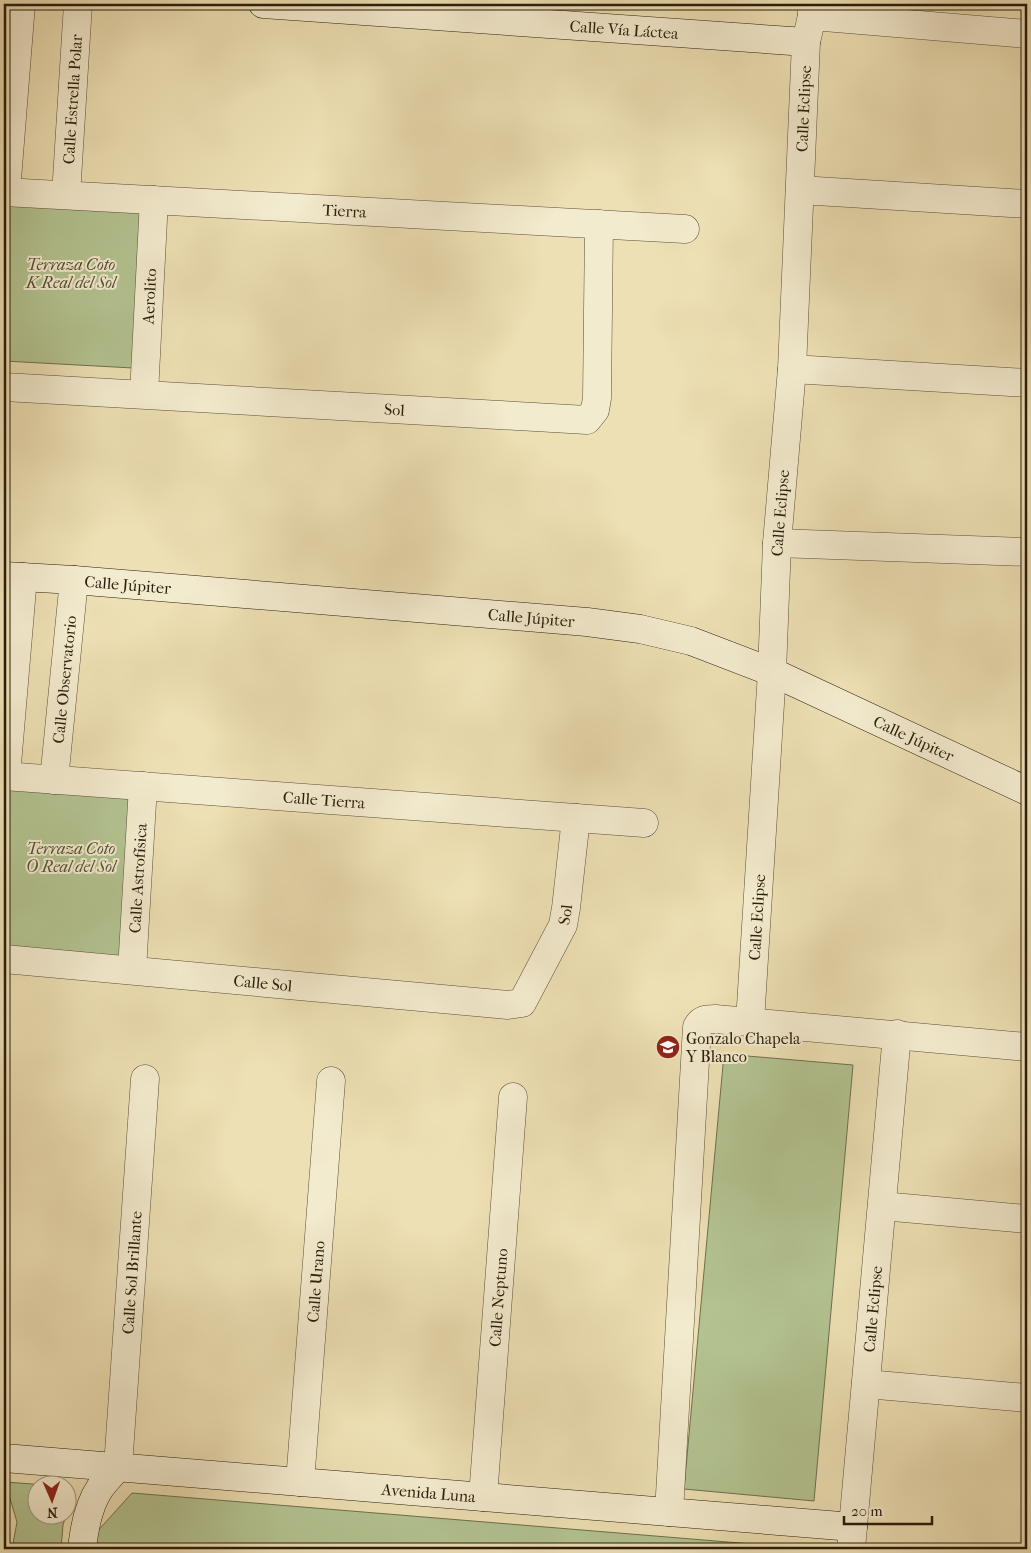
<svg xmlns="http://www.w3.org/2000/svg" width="1031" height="1553" font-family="'IM FELL French Canon',serif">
<rect width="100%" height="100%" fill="#ede0b4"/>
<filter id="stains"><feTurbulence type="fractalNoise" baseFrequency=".004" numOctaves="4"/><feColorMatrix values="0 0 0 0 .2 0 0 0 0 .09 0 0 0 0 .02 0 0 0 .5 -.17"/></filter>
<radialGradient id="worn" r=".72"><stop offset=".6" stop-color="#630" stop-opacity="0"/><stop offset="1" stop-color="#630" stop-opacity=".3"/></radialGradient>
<!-- green -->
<path fill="#b3c391" stroke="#6e704e" d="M641 4H757L743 9Z
M4 202 141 209 133 368 4 361Z
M4 776 143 786 132 970 4 959Z
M724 1054 853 1065 814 1501 684 1489Z
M5 1482 46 1485 38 1486V1516H66L63 1525 61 1549H12L17 1522Z
M132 1493 813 1549H94V1535Z"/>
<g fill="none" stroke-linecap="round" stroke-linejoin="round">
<!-- street casing -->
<g stroke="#5b4d36" stroke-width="29">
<g id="street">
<path d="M812 16 1027 34"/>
<path d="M800 190 1027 204"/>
<path id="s1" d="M4 192 685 229"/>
<path d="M6 192 21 4"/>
<path id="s2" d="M66 195 78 4"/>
<path d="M792 369 1027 383"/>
<path id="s3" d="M4 387 587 420 595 410 597 398 599 224"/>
<path id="s4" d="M144 394 154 200"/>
<path d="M777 543 1027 552"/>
<path id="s5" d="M4 776 644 823"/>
<path d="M6 776 23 577"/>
<path id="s6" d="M54 780 74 580"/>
<path id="s7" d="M4 959 508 1005 522 1003 563 925 566 908 576 818"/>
<path id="s8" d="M132 970 143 786"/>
<path id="s9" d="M750 1022 772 672 777 543 792 369 806 42 812 16V4"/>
<path d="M882 1206 1027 1219"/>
<path d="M866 1384 1027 1398"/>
<path id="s10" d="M118 1467 145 1079"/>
<path id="s11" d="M300 1482 331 1081"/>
<path id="s12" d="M483 1497 513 1097"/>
<path d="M669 1512 697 1027C701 1019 707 1019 715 1019L1027 1047"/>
<path id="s13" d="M851 1549 897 1034"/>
</g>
</g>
<!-- secondary casing -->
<g stroke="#2a1c0c" stroke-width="29">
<g id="secondary">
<path id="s14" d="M263 4 806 42"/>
<path id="s15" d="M4 576 74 580 587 622 640 629 691 641 772 672 1027 791"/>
<path id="s16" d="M4 1458 853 1527"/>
<path d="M82 1549C84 1529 88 1506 100 1488 105 1481 112 1474 118 1467"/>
</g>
</g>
<!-- street -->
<use href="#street" stroke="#f3ebce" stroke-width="28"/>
<!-- secondary -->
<use href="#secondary" stroke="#f3ebce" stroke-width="28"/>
</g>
<!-- icons -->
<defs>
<g id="school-disc" transform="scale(1.25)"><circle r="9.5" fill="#8f2418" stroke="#f3ebce"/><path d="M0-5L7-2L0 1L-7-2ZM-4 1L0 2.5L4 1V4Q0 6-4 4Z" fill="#fff"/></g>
</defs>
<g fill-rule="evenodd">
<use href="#school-disc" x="668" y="1047"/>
</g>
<g text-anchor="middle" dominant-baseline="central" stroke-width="4" stroke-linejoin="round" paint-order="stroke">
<!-- street labels -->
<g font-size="16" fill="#2a1c0c" stroke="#f3ebce">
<text stroke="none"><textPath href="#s14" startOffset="362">Calle Vía Láctea</textPath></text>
<text stroke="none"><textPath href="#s2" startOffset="96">Calle Estrella Polar</textPath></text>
<text stroke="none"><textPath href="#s9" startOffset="915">Calle Eclipse</textPath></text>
<text stroke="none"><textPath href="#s1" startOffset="341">Tierra</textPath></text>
<text stroke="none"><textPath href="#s4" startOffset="98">Aerolito</textPath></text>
<text stroke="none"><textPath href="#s3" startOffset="391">Sol</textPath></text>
<text stroke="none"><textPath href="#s9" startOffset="510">Calle Eclipse</textPath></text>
<text stroke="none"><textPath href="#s15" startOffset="124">Calle Júpiter</textPath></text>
<text stroke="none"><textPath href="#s15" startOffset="529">Calle Júpiter</textPath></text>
<text stroke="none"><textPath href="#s6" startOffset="101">Calle Observatorio</textPath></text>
<text stroke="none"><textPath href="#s15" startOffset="934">Calle Júpiter</textPath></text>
<text stroke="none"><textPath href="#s5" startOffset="321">Calle Tierra</textPath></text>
<text stroke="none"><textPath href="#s8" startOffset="92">Calle Astrofísica</textPath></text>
<text stroke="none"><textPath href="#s7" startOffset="619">Sol</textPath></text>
<text stroke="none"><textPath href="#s9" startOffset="105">Calle Eclipse</textPath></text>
<text stroke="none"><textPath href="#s7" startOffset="260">Calle Sol</textPath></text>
<text stroke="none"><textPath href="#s10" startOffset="195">Calle Sol Brillante</textPath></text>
<text stroke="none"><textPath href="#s11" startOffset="201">Calle Urano</textPath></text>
<text stroke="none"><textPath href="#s12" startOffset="200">Calle Neptuno</textPath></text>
<text stroke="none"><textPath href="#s13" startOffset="241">Calle Eclipse</textPath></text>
<text stroke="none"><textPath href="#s16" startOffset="426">Avenida Luna</textPath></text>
</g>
<!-- park labels -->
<g font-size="16" font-style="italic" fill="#534e34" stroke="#f3ebce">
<text x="71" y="264">Terraza Coto<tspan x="71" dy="18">K Real del Sol</tspan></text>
<text x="71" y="848">Terraza Coto<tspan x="71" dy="18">O Real del Sol</tspan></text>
</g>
<!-- poi labels -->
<g font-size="16" fill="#2a1c0c" stroke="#f3ebce" text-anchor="start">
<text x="686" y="1038">Gonzalo Chapela<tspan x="686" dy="18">Y Blanco</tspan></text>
</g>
</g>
<!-- margin -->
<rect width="1031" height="1553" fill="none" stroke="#ede0b4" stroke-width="20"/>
<rect x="5" y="5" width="1021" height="1543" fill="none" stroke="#2a1c0c" stroke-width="2.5"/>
<rect x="10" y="10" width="1011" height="1533" fill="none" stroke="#2a1c0c"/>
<!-- north arrow -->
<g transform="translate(52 1500) rotate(178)"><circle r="24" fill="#f3ebce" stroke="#a39880"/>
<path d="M0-4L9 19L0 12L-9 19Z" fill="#8f2418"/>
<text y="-8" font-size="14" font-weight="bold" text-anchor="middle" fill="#2a1c0c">N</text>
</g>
<!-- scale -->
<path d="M844 1516v8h88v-8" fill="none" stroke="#2a1c0c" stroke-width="2.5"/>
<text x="851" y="1516" font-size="15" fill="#2a1c0c" stroke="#f3ebce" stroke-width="4" paint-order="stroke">20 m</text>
<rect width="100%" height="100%" filter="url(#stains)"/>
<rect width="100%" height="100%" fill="url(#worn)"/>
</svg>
